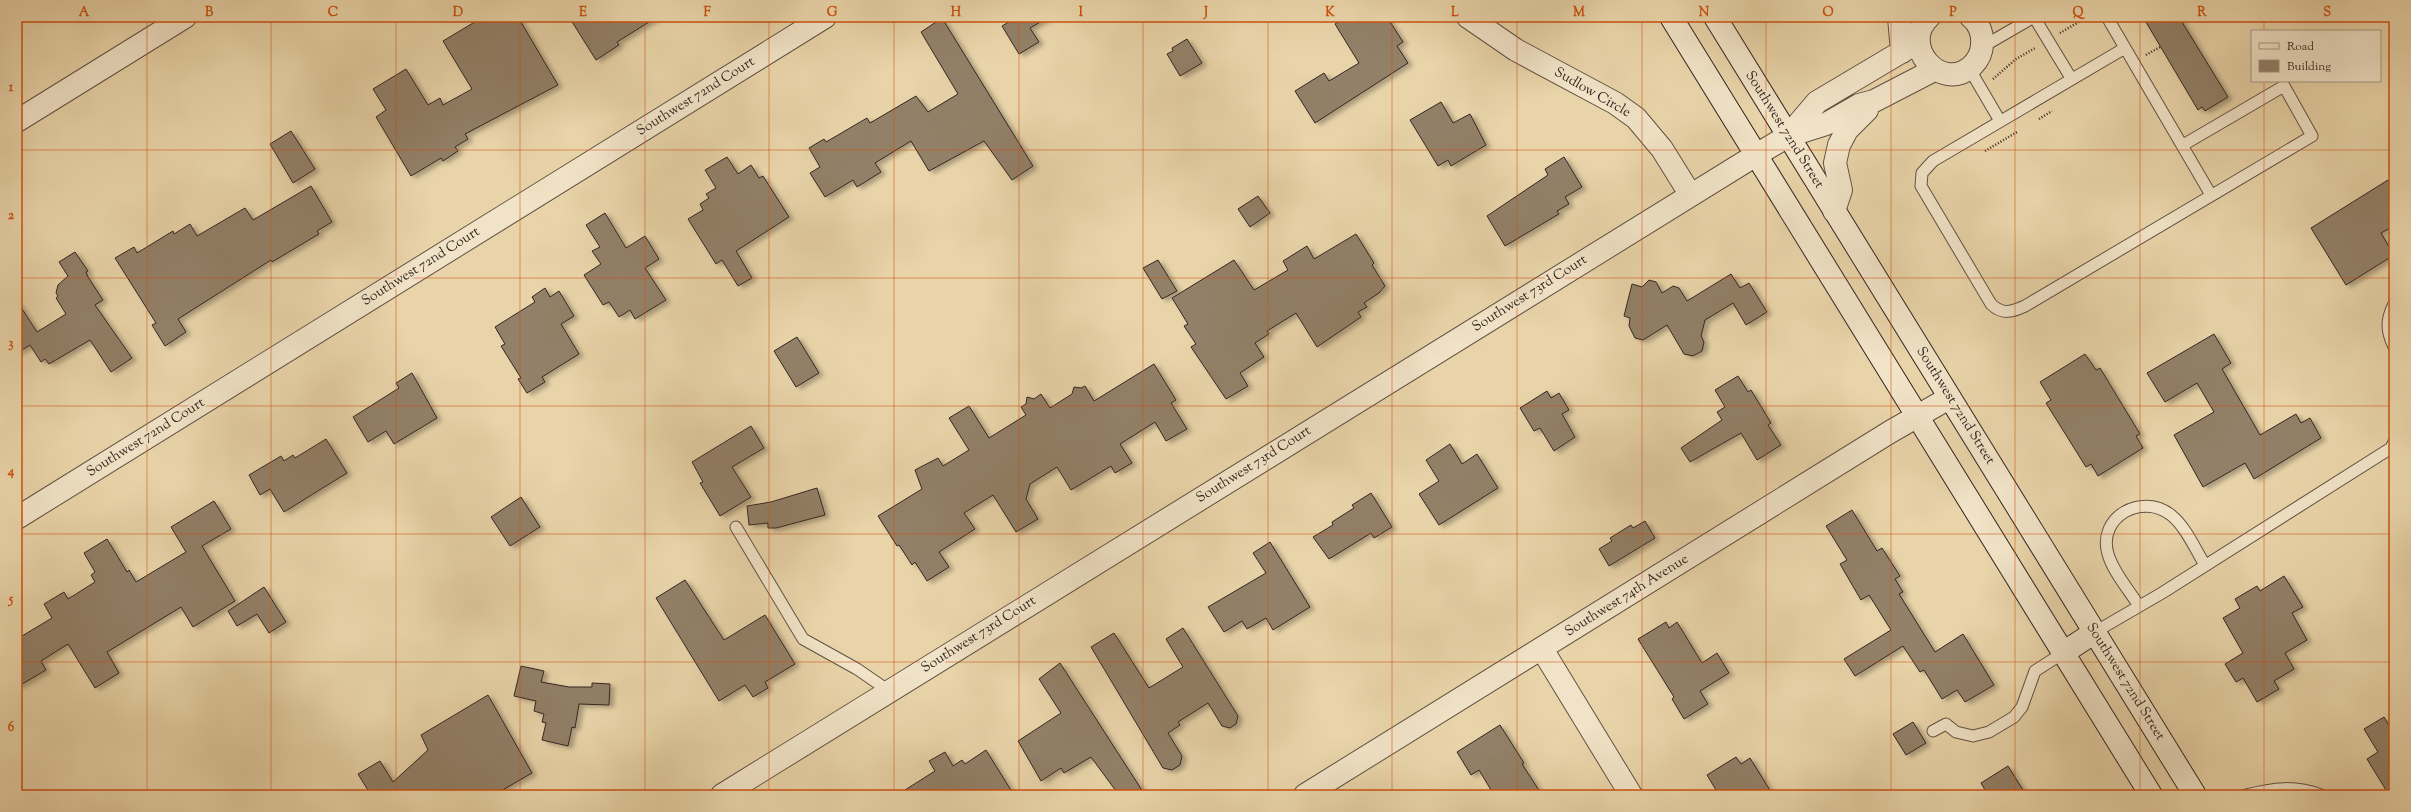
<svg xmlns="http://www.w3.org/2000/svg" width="2411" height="812" font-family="'Sorts Mill Goudy',serif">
<defs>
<filter id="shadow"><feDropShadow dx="4.5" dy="2.5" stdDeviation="2" flood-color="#0004"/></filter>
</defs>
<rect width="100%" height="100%" fill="#e9d4a9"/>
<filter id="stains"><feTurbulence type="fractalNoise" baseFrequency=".005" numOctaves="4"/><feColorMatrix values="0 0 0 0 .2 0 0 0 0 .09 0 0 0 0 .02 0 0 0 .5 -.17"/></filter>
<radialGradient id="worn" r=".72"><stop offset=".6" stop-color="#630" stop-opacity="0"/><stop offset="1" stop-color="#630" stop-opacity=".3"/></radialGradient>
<!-- building -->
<path fill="#928068" stroke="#342621" filter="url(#shadow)" d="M483 17H518L558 85 465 134 468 139 455 147 458 151 443 161 441 158 411 176 376 117 386 110 373 89 406 69 428 105 440 98 443 105 472 89 443 41Z
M569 17H657L617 42 619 45 596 60Z
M1017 17H1049L1030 28 1039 42 1019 54 1002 26Z
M1346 17H1387L1403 42 1397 46 1408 63 1315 123 1295 91 1324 73 1329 81 1359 63 1335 24Z
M2143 17H2179L2228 97 2205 111 2202 107 2198 110Z
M942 18 1033 166 1012 180 984 141 929 171 911 141 875 163 881 172 857 187 853 180 825 197 810 173 820 167 809 148 824 139 826 142 867 118 870 123 916 96 928 112 958 94 921 32Z
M1187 39 1202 63 1180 76 1167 54 1173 51 1172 48Z
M1441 102 1453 123 1470 114 1486 145 1451 166 1448 160 1438 166 1410 120Z
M291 131 315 169 293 183 270 144Z
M727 157 738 174 751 165 759 178 763 176 789 217 736 251 752 278 738 286 722 260 716 264 688 219 703 210 700 204 709 198 706 194 716 188 705 170Z
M1564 157 1582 187 1565 197 1569 204 1557 211 1559 214 1505 246 1487 216 1548 175 1545 169Z
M2388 180 2394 189V226L2381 233 2394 255 2346 285 2311 228Z
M311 186 332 222 317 231 319 234 272 262 271 260 178 319 186 332 165 346 152 325 156 323 115 258 134 247 137 253 173 231 174 234 190 224 197 236 245 208 253 220Z
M1258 196 1270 213 1250 227 1238 209Z
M605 213 626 248 645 236 659 259 645 268 666 300 635 319 630 310 619 317 609 302 603 305 584 275 601 264 592 251 600 247 586 225Z
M1356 234 1374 263 1372 265 1385 286 1379 293 1364 303 1367 307 1358 312 1361 317 1317 347 1296 313 1267 331 1269 334 1255 343 1264 357 1240 373 1248 386 1226 399 1191 347 1196 344 1184 326 1188 324 1172 298 1234 260 1254 290 1288 270 1283 261 1307 246 1314 259Z
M75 252 88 271 86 272 88 277 103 300 95 305 132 358 111 372 90 340 49 364 45 359 41 362 30 345 17 353V301L37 332 66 314 56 298 58 296 56 293 58 285 68 276 59 262Z
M1158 260 1177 291 1162 299 1143 268Z
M1731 274 1740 288 1749 283 1767 312 1746 325 1733 303 1705 320 1701 336 1704 342 1702 351 1693 356 1684 354 1667 325 1643 340 1635 338 1629 326 1630 318 1624 316 1632 284 1642 287 1649 280 1656 282 1662 293 1673 286 1679 288 1687 301Z
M545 288 550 297 559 291 574 316 561 324 579 354 542 377 545 382 527 393 518 379 521 378 501 346 505 344 495 327 535 302 532 297Z
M2214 334 2231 363 2222 369 2260 435 2296 414 2301 423 2310 418 2321 438 2254 479 2245 463 2203 487 2174 435 2214 412 2197 383 2165 402 2147 373Z
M797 337 819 373 796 387 774 351Z
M2085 354 2096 370 2100 368 2140 434 2136 436 2143 448 2098 476 2091 464 2086 467 2046 403 2051 400 2040 382Z
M1154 364 1176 400 1171 403 1187 429 1166 441 1155 422 1120 444 1132 463 1115 473 1111 466 1071 490 1057 467 1030 484 1026 499 1038 519 1016 532 993 495 964 513 975 529 939 552 949 567 927 581 915 562 912 565 899 545 897 546 878 516 922 489 915 470 938 458 943 466 969 450 949 418 969 406 989 438 1026 415 1021 407 1026 404 1027 397 1034 399 1041 394 1050 408 1072 394 1074 387 1081 388 1085 386 1094 401Z
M412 373 437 418 394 444 386 431 368 442 353 417 399 388 396 383Z
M1738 376 1748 392 1751 390 1771 423 1768 425 1781 445 1757 460 1741 433 1690 462 1681 448 1722 420 1717 412 1725 407 1715 390Z
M1547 391 1551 398 1559 393 1569 410 1562 414 1575 437 1554 451 1540 428 1534 431 1520 408Z
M751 426 764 448 732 467 751 497 720 516 700 483 703 482 692 462Z
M326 439 347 473 284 512 270 489 260 495 249 475 281 456 284 461 293 455 295 458Z
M1450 444 1462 464 1477 454 1498 488 1439 525 1419 494 1439 481 1426 460Z
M817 488 825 515 776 528H768V523L749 525 747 506 771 502Z
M1371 493 1392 527 1374 538 1371 533 1329 559 1313 537 1333 525 1332 522 1354 508 1352 505Z
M521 497 540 527 510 546 491 517Z
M214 501 231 529 202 546 235 601 193 627 181 607 107 652 119 673 95 688 68 644 41 661 46 670 17 687V639L52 618 44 604 64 592 68 599 95 582 91 575 95 572 84 553 107 539 127 572 129 570 136 582 186 552 171 527Z
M1852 510 1877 551 1882 548 1900 576 1895 579 1903 592 1899 594 1935 652 1963 634 1994 685 1965 702 1957 690 1942 699 1924 670 1920 672 1903 646 1855 676 1844 659 1891 630 1869 595 1861 600 1840 564 1847 560 1826 526Z
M1645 521 1655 538 1609 566 1599 549 1612 541 1610 538 1631 525 1633 528Z
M1270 542 1310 607 1273 630 1266 618 1247 629 1242 621 1224 632 1208 607 1266 573 1253 553Z
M2284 576 2303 607 2292 613 2307 640 2285 653 2294 669 2274 681 2279 689 2257 702 2243 678 2236 682 2225 664 2243 653 2223 618 2240 608 2235 599 2257 586 2260 591Z
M685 580 724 640 765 615 795 664 765 682 768 688 753 697 745 685 719 701 656 598Z
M264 587 286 622 269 633 257 614 237 626 228 611Z
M1666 622 1669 628 1677 622 1702 663 1717 653 1729 673 1700 691 1708 704 1684 719 1672 699 1674 697 1638 639Z
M1183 628 1238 716 1236 724 1230 728 1222 726 1208 703 1178 722 1180 725 1168 733 1182 756 1180 765 1172 770 1163 768 1091 647 1114 633 1149 688 1183 667 1166 639Z
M1060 663 1145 795H1119L1091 757 1064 773 1061 768 1041 781 1018 741 1061 713 1039 679Z
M521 666 544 671 541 682 569 687H592V683L610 684 609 705 579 704 575 728 572 727 568 746 542 740 546 723 542 722 544 714 534 711 536 701 514 696Z
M488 695 532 773 494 795H371L358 774 380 761 393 782 428 750 421 735Z
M2384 717 2394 734V795H2389L2367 759 2378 752 2364 729Z
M1913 722 1926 743 1906 755 1893 734Z
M1500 725 1524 763 1522 764 1542 795H1494L1479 770 1471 775 1457 752Z
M986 750 1014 795H897L935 771 929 761 945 752 953 766 962 760 965 764Z
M1736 757 1741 764 1750 758 1773 795H1719L1707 775Z
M2008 766 2026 795H1988L1981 783Z"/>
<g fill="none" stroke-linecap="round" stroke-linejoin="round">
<!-- service casing -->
<g stroke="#615243" stroke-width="13">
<path id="service" d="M2107 17 2211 195
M1982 47 2034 17 2071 78
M2125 48 1933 161 1922 173 1921 186 1991 304C2002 315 2012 312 2025 306L2312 136 2284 86 2183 145
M1969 68 2000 121
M2394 304C2386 320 2386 330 2394 347
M736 527 803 639 857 669 889 691
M2139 606C2129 590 2113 572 2108 554 2097 517 2142 492 2171 515 2186 527 2195 549 2205 565
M2095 632 2162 593 2391 448 2394 442
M1933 731 1946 724 1956 732 1973 736 1989 732 2014 717 2022 707 2035 671 2063 653
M2246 795C2273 788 2295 785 2321 795"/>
</g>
<!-- minor casing -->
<g stroke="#615243" stroke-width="24">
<path id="minor" d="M1468 17 1516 50 1615 103 1636 118 1662 149 1690 194
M1899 17 1902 52
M1929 17C1899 45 1941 94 1972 66 1978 60 1982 53 1982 44 1983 34 1979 23 1971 17
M1788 136 1817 102 1918 42
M1834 211 1841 190 1835 163 1839 145 1847 130 1867 110
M17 518 825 17
M1542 649 1631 795
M722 795 1756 155 1788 136 1826 124 1859 105 1874 101 1934 70
M1305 795 1890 432 1949 398"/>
</g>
<!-- tertiary casing -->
<g stroke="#615243" stroke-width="24">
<path id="tertiary" d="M17 121 185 17"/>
</g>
<!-- secondary casing -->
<g stroke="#342621" stroke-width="24">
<path id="secondary" d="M1671 17 2151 795
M1715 17 2195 795
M2063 653 2095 632"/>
</g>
<!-- path -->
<path stroke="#342621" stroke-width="2.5" stroke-dasharray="1 2" stroke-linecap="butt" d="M2060 33 2087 17
M2146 55 2160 47
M1993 79 2016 59 2035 48
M2039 119 2052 111
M1985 151 2017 132"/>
<!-- service -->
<use href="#service" stroke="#f1e3c7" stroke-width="11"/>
<!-- minor -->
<use href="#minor" stroke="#f1e3c7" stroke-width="22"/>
<!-- tertiary -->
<use href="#tertiary" stroke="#f1e3c7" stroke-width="22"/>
<!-- secondary -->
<use href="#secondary" stroke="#f1e3c7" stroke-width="22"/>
</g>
<!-- grid -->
<path fill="none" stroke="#cd510f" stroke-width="1" stroke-opacity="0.55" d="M147 17V795M271 17V795M396 17V795M520 17V795M645 17V795M769 17V795M894 17V795M1019 17V795M1143 17V795M1268 17V795M1392 17V795M1517 17V795M1642 17V795M1766 17V795M1891 17V795M2015 17V795M2140 17V795M2264 17V31M2264 81V795M17 150H2394M17 278H2394M17 406H2394M17 534H2394M17 662H2394"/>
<g text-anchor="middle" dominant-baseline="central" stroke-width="4" stroke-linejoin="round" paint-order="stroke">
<!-- street labels -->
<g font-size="14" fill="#342621" stroke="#f1e3c7">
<text transform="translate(1592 93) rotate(30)">Sudlow Circle</text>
<text transform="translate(696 97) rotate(-32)">Southwest 72nd Court</text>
<text transform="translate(1784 130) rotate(58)">Southwest 72nd Street</text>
<text transform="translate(421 267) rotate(-32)">Southwest 72nd Court</text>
<text transform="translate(1530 294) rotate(-32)">Southwest 73rd Court</text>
<text transform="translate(1955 406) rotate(58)">Southwest 72nd Street</text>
<text transform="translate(146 438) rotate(-32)">Southwest 72nd Court</text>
<text transform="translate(1254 465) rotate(-32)">Southwest 73rd Court</text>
<text transform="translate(1627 596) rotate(-32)">Southwest 74th Avenue</text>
<text transform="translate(979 635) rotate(-32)">Southwest 73rd Court</text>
<text transform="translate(2125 682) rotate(58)">Southwest 72nd Street</text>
</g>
</g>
<!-- margin -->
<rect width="2411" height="812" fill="none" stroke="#e9d4a9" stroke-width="44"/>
<!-- legend -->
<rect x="2251" y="30" width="130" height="52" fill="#f1e3c7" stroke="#a59785"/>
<rect x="2259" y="43" width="20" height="6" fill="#f1e3c7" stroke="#a59785"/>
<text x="2287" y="50" font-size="12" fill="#342621">Road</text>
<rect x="2259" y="60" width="20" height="12" fill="#928068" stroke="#a59785"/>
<text x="2287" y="70" font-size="12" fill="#342621">Building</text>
<rect x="22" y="22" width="2367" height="768" fill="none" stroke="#cd510f" stroke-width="1.5"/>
<g font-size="13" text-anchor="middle" font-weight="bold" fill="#cd510f">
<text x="84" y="16">A</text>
<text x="209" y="16">B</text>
<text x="333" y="16">C</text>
<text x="458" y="16">D</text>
<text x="583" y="16">E</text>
<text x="707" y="16">F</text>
<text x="832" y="16">G</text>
<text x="956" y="16">H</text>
<text x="1081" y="16">I</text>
<text x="1206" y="16">J</text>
<text x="1330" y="16">K</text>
<text x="1455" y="16">L</text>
<text x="1579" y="16">M</text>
<text x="1704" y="16">N</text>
<text x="1828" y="16">O</text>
<text x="1953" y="16">P</text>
<text x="2078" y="16">Q</text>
<text x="2202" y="16">R</text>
<text x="2327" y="16">S</text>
<text x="11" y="91">1</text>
<text x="11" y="219">2</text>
<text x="11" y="347">3</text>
<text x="11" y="475">4</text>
<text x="11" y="603">5</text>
<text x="11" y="731">6</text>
</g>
<rect width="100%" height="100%" filter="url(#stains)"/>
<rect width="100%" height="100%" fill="url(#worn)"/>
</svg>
